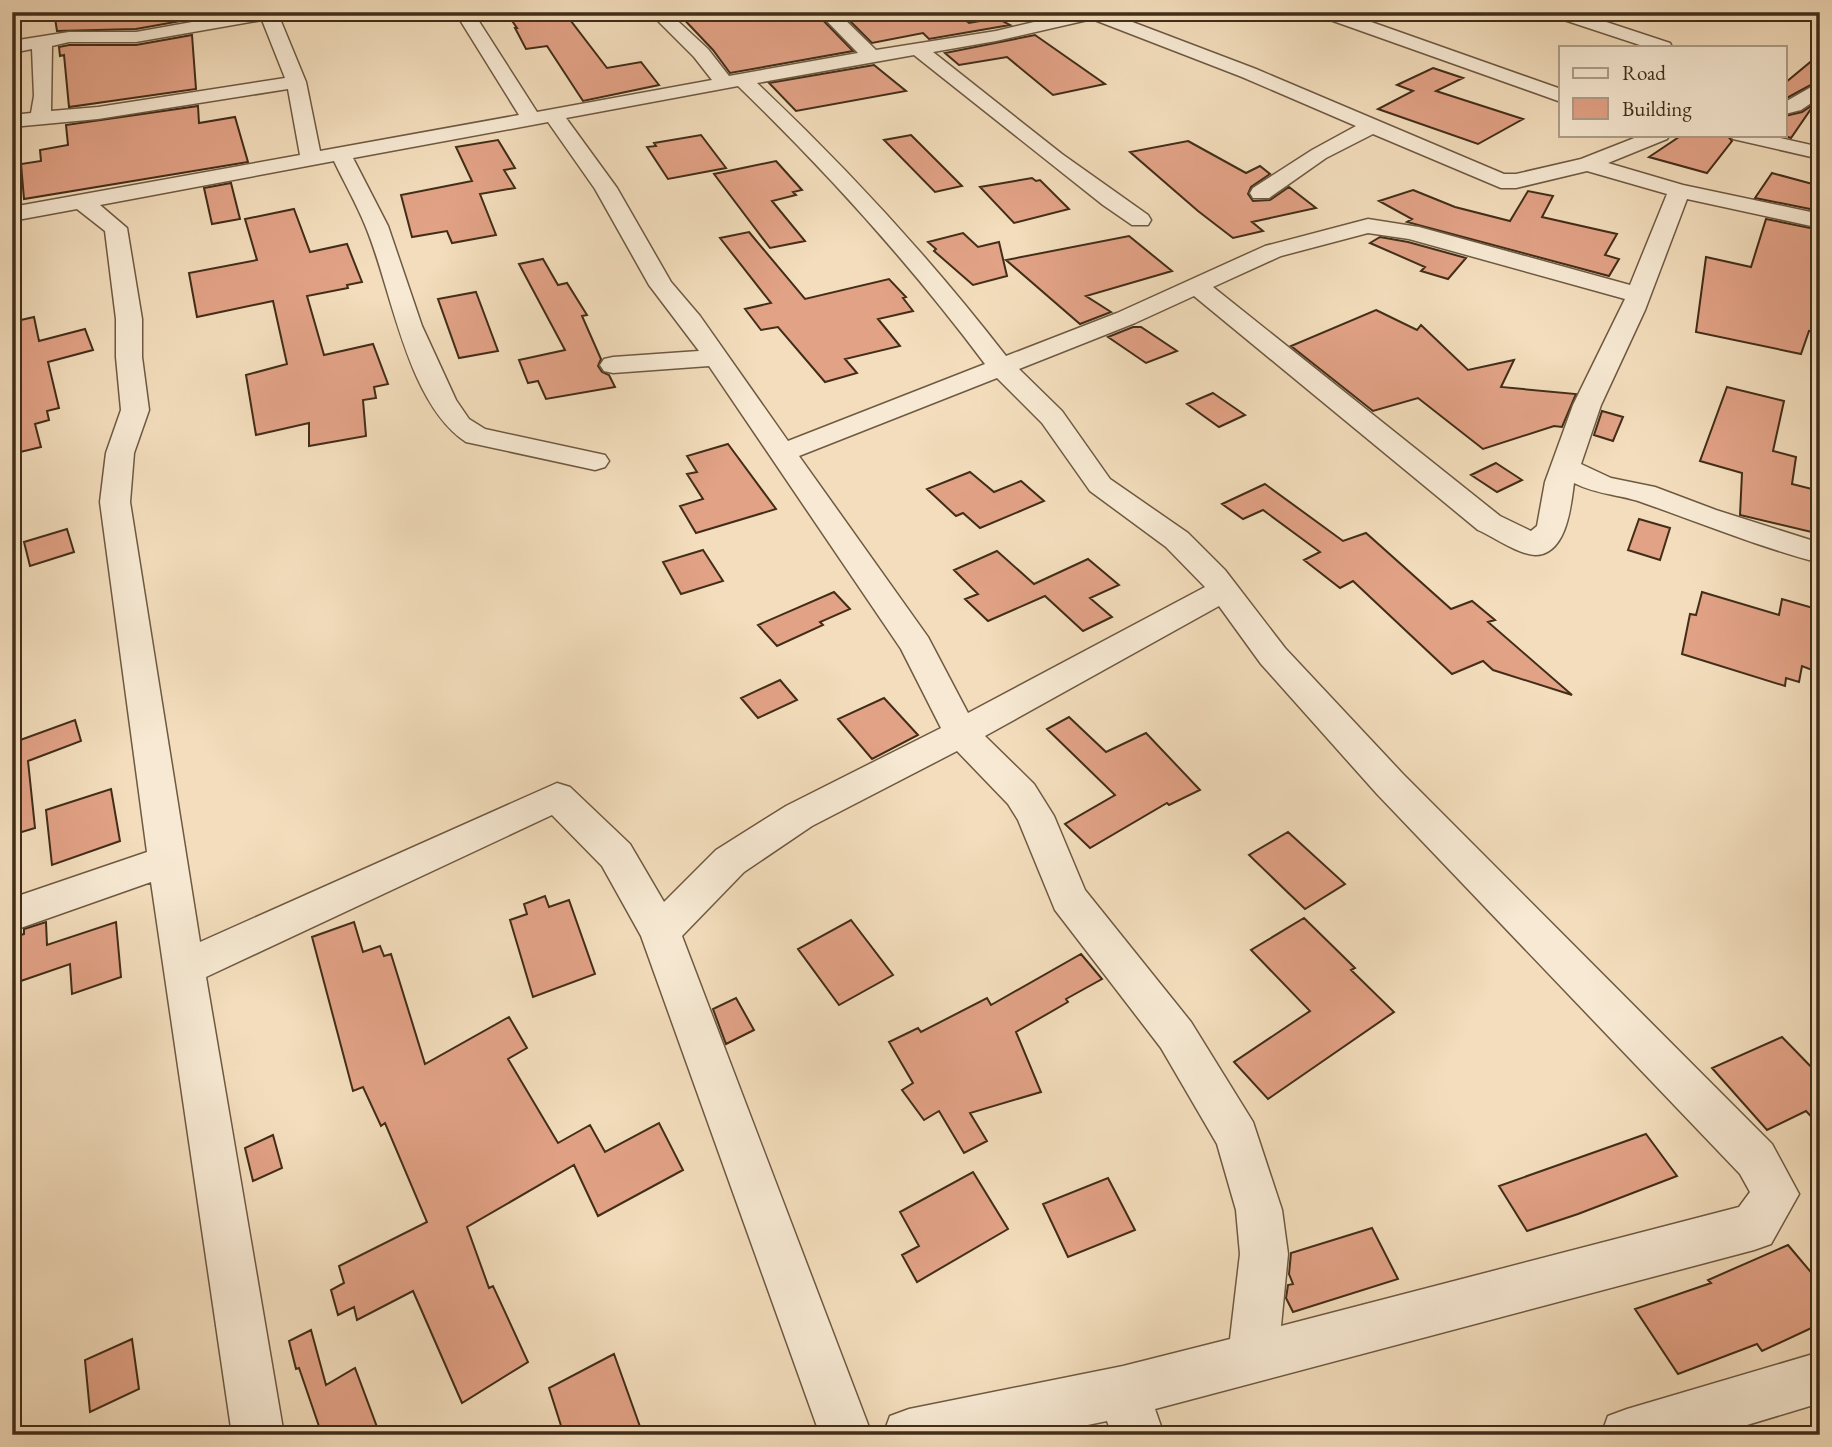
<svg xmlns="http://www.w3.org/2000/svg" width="1832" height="1447" font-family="'EB Garamond',serif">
<rect width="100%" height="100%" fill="#f3ddbc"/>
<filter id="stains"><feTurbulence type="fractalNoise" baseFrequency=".00286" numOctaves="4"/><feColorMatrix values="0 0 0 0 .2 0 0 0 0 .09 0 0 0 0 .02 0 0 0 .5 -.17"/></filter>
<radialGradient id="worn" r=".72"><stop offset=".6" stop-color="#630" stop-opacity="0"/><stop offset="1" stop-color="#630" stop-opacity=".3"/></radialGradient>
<!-- building -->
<path fill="#e2a286" stroke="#412d18" stroke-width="2" d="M54 12H191L192 19 136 29 57 31Z
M506 12H564L607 68 641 62 659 85 583 101 547 46 526 49 515 28H517Z
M677 12H815L853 51 730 73 713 50Z
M841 12H897L907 19 940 12H955L969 23 997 18 1010 25 929 39 923 33 872 43Z
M192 35 196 89 69 107 64 55 60 56 59 47 69 45H136Z
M1035 35 1105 84 1053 95 1007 57 959 65 945 53Z
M1820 54V80L1785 99V83Z
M874 65 906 91 796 111 769 83Z
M1433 68 1463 78 1436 91 1523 119 1478 144 1378 109 1413 91 1397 85Z
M1820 100V108L1813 106 1791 138 1785 136V116L1802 112Z
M198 106 199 123 235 117 248 162 24 199 21 164 41 161 40 150 68 145 66 125Z
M701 135 726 168 668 179 647 147 656 146 654 143Z
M911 135 962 186 935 192 884 140Z
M1682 135H1727L1732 141 1707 173 1649 157Z
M498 140 515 168 504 170 515 188 480 194 496 235 452 243 447 231 412 237 401 195 472 181 456 147Z
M1188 141 1246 173 1260 166 1270 174 1251 187 1248 194 1253 201 1270 200 1289 187 1316 208 1252 222 1263 231 1233 238 1198 211 1130 152Z
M776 161 802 190 793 192 796 195 772 201 805 241 770 248 714 174Z
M1772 173 1820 186V211L1755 198Z
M1032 178 1036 181 1040 180 1069 209 1014 223 980 187Z
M231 183 240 219 212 224 204 188Z
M1413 190 1455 207 1510 221 1528 191 1553 196 1542 217 1617 234 1605 255 1619 259 1609 276 1407 222 1412 219 1379 201Z
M294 209 310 252 347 244 362 282 347 285 348 288 307 296 324 355 373 344 388 384 374 387 376 398 363 400 366 436 309 446V423L256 435 246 375 287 364 273 301 197 317 189 273 257 260 245 219Z
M1766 219 1820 230V327L1817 326 1815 332 1809 331 1801 354 1696 332 1706 257 1751 267Z
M749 232 805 299 889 279 906 297 903 298 913 311 878 319 900 346 845 359 857 373 825 382 778 327 761 330 745 309 771 303 720 238Z
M963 233 978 247 999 242 1007 276 973 285 934 251 936 249 928 242Z
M1129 236 1172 271 1086 296 1111 312 1080 324 1006 260Z
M1380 237 1408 242 1466 258 1448 279 1421 271 1425 267 1370 243Z
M543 259 558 285 567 283 587 315 582 316 601 359 598 366 602 372 609 375 615 387 546 399 538 381 528 383 519 360 565 350 519 264Z
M476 292 498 351 459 358 438 299Z
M1376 310 1417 330 1421 325 1468 370 1514 360 1501 387 1576 394 1562 427 1554 426 1483 449 1418 398 1373 411 1291 346Z
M34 317 39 341 85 329 93 350 48 362 59 408 47 411 49 420 35 424 41 447 12 454V322Z
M1133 327H1141L1177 351 1146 363 1108 337Z
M1727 387 1784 401 1773 451 1796 457 1792 484 1820 491V534L1740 515 1742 473 1700 461Z
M1213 393 1245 415 1219 427 1187 404Z
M1602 411 1623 417 1613 441 1594 435Z
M728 444 776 509 696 533 680 506 703 499 687 474 697 472 687 456Z
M1496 463 1522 480 1497 492 1471 475Z
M970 472 994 492 1021 481 1044 501 980 528 963 513 956 516 927 489Z
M1265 484 1343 541 1366 533 1451 609 1472 601 1495 620 1488 622 1572 695 1493 670 1483 661 1452 674 1353 581 1340 588 1304 560 1320 552 1263 510 1243 519 1222 504Z
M1639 519 1670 528 1660 560 1628 550Z
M67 529 74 552 30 566 24 542Z
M703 550 723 581 681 594 663 562Z
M997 551 1034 584 1088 559 1119 585 1090 598 1112 617 1083 631 1045 596 988 621 965 599 978 594 954 570Z
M834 592 850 609 820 622 823 625 777 646 758 625Z
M1702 592 1779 615 1782 599 1820 610V673L1802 666 1799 682 1786 678 1785 686 1682 654 1690 614 1696 615Z
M780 680 797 700 758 718 741 698Z
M884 698 918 735 872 759 838 719Z
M1069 717 1106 752 1146 733 1200 790 1169 805 1167 803 1090 848 1065 824 1115 795 1047 729Z
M75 720 81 741 28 761 35 828 12 835V743Z
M111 789 120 841 52 865 46 810Z
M1288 832 1345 884 1305 909 1249 855Z
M545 896 549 907 569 900 595 974 533 997 510 920 527 914 524 904Z
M1304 918 1355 968 1351 970 1394 1012 1268 1099 1234 1062 1310 1011 1251 950Z
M851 920 893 975 839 1005 798 949Z
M46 922 47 945 116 922 121 977 72 994 70 964 12 984V938L24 934V929Z
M354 922 363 952 380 946 384 956 391 954 425 1064 509 1017 527 1048 508 1059 558 1143 590 1125 605 1152 659 1123 683 1170 598 1216 574 1165 467 1227 489 1288 493 1286 528 1362 462 1403 413 1291 357 1320 354 1307 338 1315 331 1290 344 1283 339 1266 427 1222 385 1123 381 1126 363 1087 353 1091 312 937Z
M1081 954 1102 979 1066 999 1068 1002 1016 1032 1041 1092 970 1113 987 1141 964 1153 939 1111 924 1120 902 1090 913 1083 889 1042 918 1028 921 1032 987 998 991 1005Z
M736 998 754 1030 726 1044 713 1009Z
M1782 1037 1820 1076V1126L1806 1111 1767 1130 1712 1068Z
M1646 1134 1677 1176 1578 1214 1527 1231 1499 1186Z
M273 1135 282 1168 253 1181 245 1148Z
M973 1172 1008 1229 917 1282 902 1255 919 1246 900 1212Z
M1108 1178 1135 1230 1068 1257 1043 1204Z
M1372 1228 1398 1279 1293 1312 1286 1298 1288 1285 1293 1284 1289 1274 1291 1253Z
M1788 1245 1820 1283V1324L1762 1351 1757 1344 1678 1374 1635 1309 1711 1283 1708 1280Z
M311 1330 326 1385 355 1368 380 1435H322L299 1368 296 1369 289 1341Z
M132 1339 139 1389 90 1412 85 1360Z
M614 1354 643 1435H564L549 1388Z"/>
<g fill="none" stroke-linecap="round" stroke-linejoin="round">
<!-- street casing -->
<g stroke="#6e5941" stroke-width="3">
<path id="street" d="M248 12 278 14 306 82 320 151 519 115 455 12H473L537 112 712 80 694 57 649 12H668L708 49 729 76 858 53 818 12H837L876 50 996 31 1076 12H1106L1256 69 1504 174H1516L1581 159 1642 135H1670L1667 139 1608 163 1683 185 1820 214V228L1687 199 1645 310 1601 405 1581 464 1611 478 1655 487 1716 510 1820 543V563C1759 547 1701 523 1641 502 1618 494 1598 495 1574 483 1571 505 1567 555 1535 555 1517 554 1494 537 1478 530L1194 296 1135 323 1019 369 1062 411 1110 479 1188 533 1225 570 1285 648 1403 774 1772 1144 1799 1194 1771 1244 1754 1250 1155 1409 1164 1435H1112L1107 1421 1039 1435H883L890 1416 909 1409 1123 1366 1230 1339 1240 1254 1236 1210 1217 1144 1161 1048 1055 910 1018 820 1008 804 957 751 812 826 744 872 682 936 872 1435H820L641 936 602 866 552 815 206 977 284 1435H232L151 882 12 931V898L147 852 100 502 106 453 121 410 116 357V319L105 231 77 209 12 221V207L300 155 288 89 98 119 12 127V115L31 113 34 96 32 49 12 53V41L69 32H136ZM1092 19 1242 77 1356 126 1312 150 1253 188 1250 193 1253 198H1269L1326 158 1373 134 1501 188H1516L1587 171 1667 194 1630 285 1419 227 1368 219 1265 246 1117 313 1006 356C930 258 847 168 757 83L914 55 1103 205 1132 225H1148L1151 220 1148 215 1062 154 933 52 996 41ZM262 20 285 78 98 107 51 111 52 46 69 42H136ZM738 86C828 173 910 264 985 364L788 441 700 316 671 282 617 188 566 118ZM548 122 595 189 649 285 699 351 613 357 604 359 600 365 604 371 613 373 709 366 901 649 941 728 786 806 716 850 664 902 630 844 570 787 557 783 200 942 130 502 134 453 149 410 142 357V319L127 228 100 205 334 161C344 182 356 203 365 225 392 288 406 402 466 442L595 470 605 467 609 461 605 455 485 429 469 419 456 400 422 326 388 226 353 158ZM1368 233 1409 239 1625 299 1573 405 1545 482 1537 526 1531 531 1500 516 1213 287 1281 256ZM997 378 1042 423 1090 491 1166 547 1205 587 968 713 928 637 799 456ZM1219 606 1261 664 1377 794 1740 1174 1750 1192 1739 1207 1281 1326 1288 1254 1282 1210 1253 1122 1191 1022 1085 890 1054 816 1034 784 985 736Z
M1316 12H1343L1561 89V102L1319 16Z
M1549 12H1576L1670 43 1672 47H1646L1552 16Z
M1808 12H1820V18Z
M1820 82V97L1801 110 1785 114V102Z
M1730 135H1767L1820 147V159L1733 139Z
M1820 1352V1403L1714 1435H1601L1608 1416 1627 1409Z"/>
</g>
<!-- street -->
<use href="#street" fill="#f7e9d3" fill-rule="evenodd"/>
</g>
<!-- margin -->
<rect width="1832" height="1447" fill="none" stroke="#f3ddbc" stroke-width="42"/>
<rect x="14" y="14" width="1804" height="1419" fill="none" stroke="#412d18" stroke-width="3.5"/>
<rect x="21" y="21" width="1790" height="1405" fill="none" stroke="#412d18" stroke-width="2"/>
<!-- legend -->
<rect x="1559" y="46" width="228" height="91" fill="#f7e9d3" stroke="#ae9e88" stroke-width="2"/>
<rect x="1573" y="68" width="35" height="10" fill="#f7e9d3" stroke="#ae9e88" stroke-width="2"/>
<text x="1622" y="80" font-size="21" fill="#412d18">Road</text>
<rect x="1573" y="98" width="35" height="21" fill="#e2a286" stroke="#ae9e88" stroke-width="2"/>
<text x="1622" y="116" font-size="21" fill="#412d18">Building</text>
<rect width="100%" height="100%" filter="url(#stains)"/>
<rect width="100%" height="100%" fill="url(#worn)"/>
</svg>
